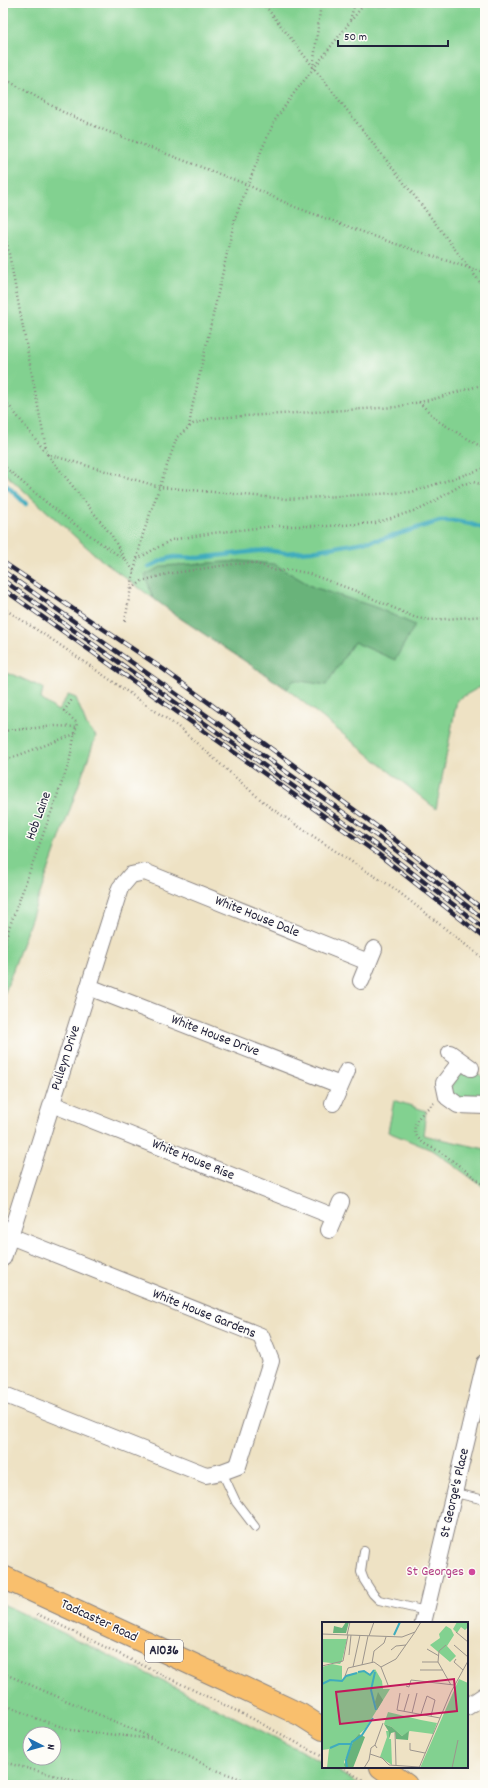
<svg xmlns="http://www.w3.org/2000/svg" width="488" height="1788" font-family="Dekko,sans-serif">
<rect width="100%" height="100%" fill="#fdfcf7"/>
<filter id="ink" filterUnits="userSpaceOnUse"><feTurbulence type="fractalNoise" baseFrequency=".025" numOctaves="2"/><feDisplacementMap in="SourceGraphic" scale="8" xChannelSelector="R" yChannelSelector="G"/><feConvolveMatrix kernelMatrix="1 2 1 2 8 2 1 2 1" color-interpolation-filters="sRGB"/></filter>
<filter id="wash" filterUnits="userSpaceOnUse"><feTurbulence type="fractalNoise" baseFrequency=".012" numOctaves="4" result="noise"/><feDisplacementMap in="SourceGraphic" scale="16" xChannelSelector="R" yChannelSelector="G"/><feGaussianBlur stdDeviation="0.9" result="paint"/><feColorMatrix in="noise" values="0 0 0 0 0 0 0 0 0 0 0 0 0 0 0 0 0 1.4 0 .05"/><feComposite in="paint" operator="in"/></filter>
<g filter="url(#wash)">
<rect width="100%" height="100%" fill="#eee2c4"/>
<!-- green -->
<path fill="#82d190" stroke="#527a66" fill-rule="evenodd" d="M3 3H485V684L457 700 436 809 287 689 180 618 100 559 3 472Z
M3 673 14 675 43 688 41 699 58 711 68 695 76 698 87 726 96 736 3 998Z
M471 1068 485 1079V1101L459 1100 450 1089 456 1075 464 1073Z
M394 1100 426 1111 423 1135 485 1149V1188L434 1151 388 1132Z
M3 1604 191 1695 307 1754 323 1763V1767H330L361 1785H3ZM30 1734H54V1758H30Z"/>
<!-- forest -->
<path fill="#69b37a" stroke="#466a5a" d="M240 561 274 564 313 587 375 607 415 625 395 660 354 642 326 685 294 680 287 689 180 618 153 598 145 575 163 566Z"/>
<g fill="none" stroke-linecap="round" stroke-linejoin="round">
<!-- stream -->
<path stroke="#3facbd" stroke-width="4.5" d="M3 482 26 504
M149 567 163 560 174 557 199 558 266 550 285 553 312 551 382 539 440 521H454L471 524 485 529"/>
</g>
</g>
<g filter="url(#ink)">
<g fill="none" stroke-linecap="round" stroke-linejoin="round">
<!-- service casing -->
<g stroke="#888280" stroke-width="10">
<path id="service" d="M222 1472 236 1502 255 1527
M455 1493 485 1500
M364 1551 361 1572 364 1580 373 1594 379 1600 426 1611"/>
</g>
<!-- minor casing -->
<g stroke="#888280" stroke-width="18">
<path id="minor" d="M361 981 374 949
M89 987 340 1085
M450 1053 471 1068
M461 1061 444 1083 447 1097 458 1105 485 1106
M333 1103 347 1071
M52 1104 335 1217
M329 1230 341 1202
M3 1258 120 888 131 875 145 872 368 962
M3 1394 206 1475 222 1472 238 1466 271 1361 261 1336 10 1236
M423 1623 485 1363
M467 1707 485 1695"/>
</g>
<!-- primary casing -->
<g stroke="#888280" stroke-width="24">
<path id="primary" d="M3 1577 220 1677 301 1715 323 1729
M381 1767 406 1785"/>
</g>
<!-- path -->
<path stroke="#888280" stroke-width="2.5" stroke-dasharray="1 3" stroke-linecap="butt" d="M263 3 423 207 485 289
M350 20 355 3
M313 68 321 3
M3 78 63 112 104 130 243 183 295 207 390 242 469 268 485 272
M3 222 47 454 160 487 287 499 412 492 485 468
M3 398 112 536 124 558 134 571
M419 402 438 421 485 449
M189 427 192 408 235 218 262 149 275 120 295 92 365 3
M3 465C41 500 81 530 124 559
M137 559 171 540 213 533 274 526H328L375 523 423 508 463 484 473 482 485 485
M132 589 142 581 167 574 233 564 254 563 277 571 291 570 307 573 356 591 416 618 431 620 485 616
M3 608 54 641 177 726 268 806 361 868 391 886 485 960
M125 621 134 571 143 534 177 437 193 424 212 418 396 407 434 399 485 384
M3 731 56 726 76 727
M3 761 75 734
M3 945 69 763 77 723 64 711 73 698
M434 1103C423 1112 405 1126 421 1141 426 1146 434 1148 440 1152 455 1162 470 1174 485 1186
M37 1614 253 1719 323 1757
M3 1673 155 1739 213 1769 258 1785
M3 1704 38 1719 71 1730 153 1739
M3 1762 91 1785
M341 1767 371 1785"/>
<!-- service -->
<use href="#service" stroke="#fff" stroke-width="8"/>
<!-- minor -->
<use href="#minor" stroke="#fff" stroke-width="16"/>
<!-- primary -->
<use href="#primary" stroke="#f9bf6d" stroke-width="22"/>
<!-- rail casing -->
<g stroke="#22223b" stroke-width="4.5">
<path id="rail" d="M3 562 163 669 394 839 485 911
M3 571 388 844 485 920
M3 580 383 850 485 929
M3 589 378 854 485 938"/>
</g>
<!-- rail -->
<use href="#rail" stroke="#fdfcf7" stroke-width="3" stroke-dasharray="9" stroke-linecap="butt"/>
</g>
</g>
<!-- markers -->
<circle fill="#d1479c" stroke="#fdfcf7" stroke-width="1.5" cx="472" cy="1572" r="4"/>
<g text-anchor="middle" dominant-baseline="central" stroke-width="3" stroke-linejoin="round" paint-order="stroke">
<!-- shield labels -->
<rect fill="#fdfcf7" stroke="#646373" stroke-width="1" x="145" y="1640" width="38" height="22" rx="3"/>
<g font-size="13" font-weight="bold" fill="#22223b">
<text x="164" y="1651">A1036</text>
</g>
<!-- street labels -->
<g font-size="14" fill="#22223b" stroke="#fdfcf7">
<text transform="translate(39 816) rotate(-70)">Hob Laine</text>
<text transform="translate(257 917) rotate(22)">White House Dale</text>
<text transform="translate(215 1036) rotate(21)">White House Drive</text>
<text transform="translate(66 1058) rotate(-72)">Pulleyn Drive</text>
<text transform="translate(193 1160) rotate(22)">White House Rise</text>
<text transform="translate(204 1314) rotate(22)">White House Gardens</text>
<text transform="translate(455 1493) rotate(-77)">St George's Place</text>
<text transform="translate(99 1621) rotate(25)">Tadcaster Road</text>
</g>
<!-- hotel labels -->
<g font-size="14" fill="#b23c85" stroke="#fdfcf7" text-anchor="end">
<text x="464" y="1572">St Georges</text>
</g>
</g>
<!-- overview -->
<g transform="translate(322 1622)">
<rect width="146" height="146" fill="#eee2c4"/>
<path d="M135 0H145L146 5 143 8 139 5 135 11 131 7ZM124 4 129 7 132 13 125 24 134 34 128 40 108 23 118 16 117 12ZM1 17H25L20 39 18 42 0 40ZM10 42 20 44V59L25 53 41 49 48 53 53 47 60 59 61 67H68L43 107 32 117 22 140 24 146H5L7 127 0 128V45ZM137 57 146 61V146H98ZM66 90 99 98 115 101 111 112 88 109 80 114 70 105 62 102ZM64 109H67V117H69L70 143 58 135 65 115Z" fill="#82d190"/>
<path d="M24 0H27L24 11H11L12 4 20 6ZM56 70 61 78 55 88 53 80ZM62 102 70 105 80 114 87 109 86 118 74 117 73 110 69 111 67 117V110ZM37 112 43 115 31 146H24L22 143 32 117Z" fill="#69b37a"/>
<path fill="none" stroke="#3facbd" stroke-width="2" d="M72 13 78 0M36 50 42 49 48 53 52 48M53 50 49 68 54 88M0 62 8 58 20 59 24 54 35 51M8 126 17 122H30M25 146 24 138 30 120 40 113 51 96"/>
<path fill="none" stroke="#9c958d" stroke-width="1" d="M134 10 146 20M0 12 80 15 93 10 99 0M25 13 28 0M47 14 52 0M132 23 146 35M105 27 117 34M69 28 74 24 84 23M27 33 29 13M134 37 132 40 141 48M100 40H116M116 40 129 63M116 40 117 29 124 23M50 41 52 29 62 21 64 15M40 43 46 14M0 44 21 39 26 13M31 45 38 13M59 45 74 37 93 10M59 45 66 63M98 48H121M23 54 26 46 52 40 59 45M84 64 87 65 89 58 132 63M78 71 75 88 118 96M82 89 87 72M90 91 95 71M99 92 105 74 113 78 109 94M73 110 74 143M88 121V128L103 131M53 123 61 101M48 132 60 136 67 143 97 145M42 146 47 138 49 126 53 123 55 126M97 146 129 70 146 39M130 146 136 118"/>
<path fill="#c2185b" fill-opacity="0.15" stroke="#c2185b" stroke-width="2" d="M132 57 135 89 18 102 14 70Z"/>
<rect width="146" height="146" fill="none" stroke="#22223b" stroke-width="2"/>
</g>
<!-- margin -->
<rect width="488" height="1788" fill="none" stroke="#fdfcf7" stroke-width="16"/>
<!-- north arrow -->
<g transform="translate(42 1746) rotate(96)"><circle r="19" fill="#fdfcf7" stroke="#a5a5ac"/>
<path d="M0-3L7 15L0 10L-7 15Z" fill="#1f6fb2"/>
<text y="-6" font-size="11" font-weight="bold" text-anchor="middle" fill="#22223b">N</text>
</g>
<!-- scale -->
<path d="M338 40v6h110v-6" fill="none" stroke="#22223b" stroke-width="2"/>
<text x="344" y="40" font-size="12" fill="#22223b" stroke="#fdfcf7" stroke-width="3" paint-order="stroke">50 m</text>
</svg>
